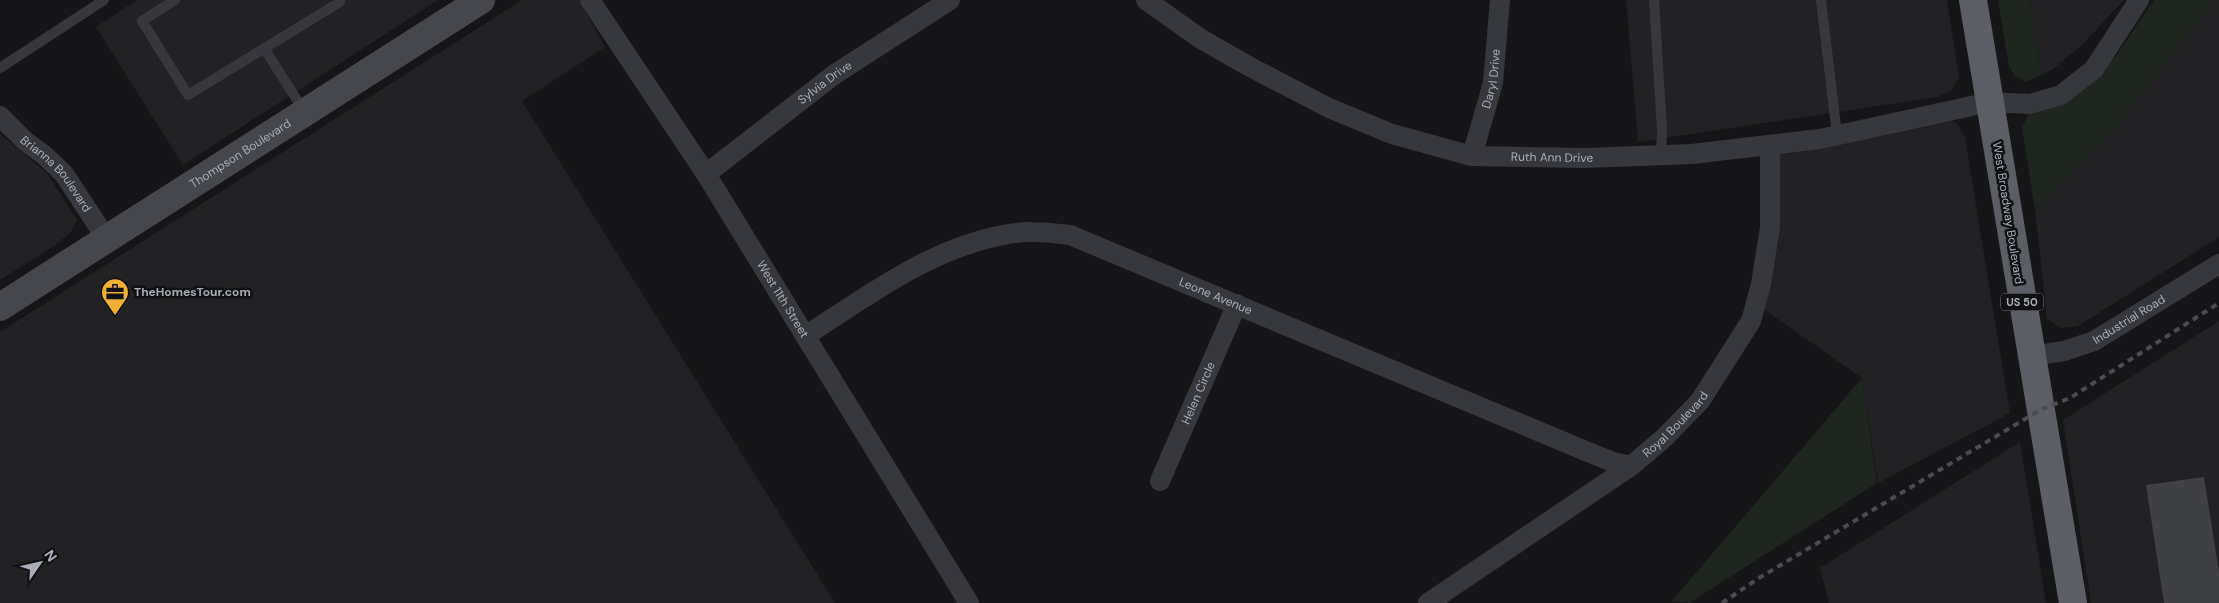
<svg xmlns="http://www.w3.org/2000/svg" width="2219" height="603" font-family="'DM Sans',sans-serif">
<rect width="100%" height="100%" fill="#161618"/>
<!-- built -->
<path fill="#222225" d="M137 0H438L183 165 96 27Z
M522 0H579L605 47 522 101 835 603H0V332Z
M1626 0H1947L1959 77 1952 90 1938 97 1638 142Z
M2030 0H2124L2082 45 2053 69 2041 75Z
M2215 0H2219V237L2078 326 2061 328 2047 319 2035 210 2102 144Z
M1948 119 1958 124 1965 138 2010 413 1878 483 1862 378 1762 308 1774 161 1782 148Z
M0 134 47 173 77 220 70 233 54 246 0 280Z
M2219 321V603H2091L2063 420Z
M2020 442 2046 603H1829L1820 568Z"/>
<!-- green -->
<path fill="#1e261f" d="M1998 0H2030L2041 75 2026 82 2015 76 2009 67Z
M2154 0H2215L2102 144 2035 210 2022 128 2029 112 2087 81 2116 56Z
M1862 378 1877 483 1689 603 1672 601Z"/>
<!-- building -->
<path fill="#404145" d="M2204 477 2219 572V603H2164L2146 485Z"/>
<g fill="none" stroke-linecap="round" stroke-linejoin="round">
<!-- service -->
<path stroke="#37383d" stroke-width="10" d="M175 0 142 21 188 95 340 2 338 0
M1654 0 1662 131 1661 155
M1821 0 1837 135
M264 48 304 111
M0 68 104 0"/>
<!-- minor -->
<g stroke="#37383d" stroke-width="20">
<path id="s1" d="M590 0 706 174 969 603"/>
<path id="s2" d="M1146 0 1201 39 1252 68 1329 108 1392 134 1472 156 1585 158 1692 154 1820 139 1990 102 2030 104 2061 95 2094 69 2139 0"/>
<path id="s3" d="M0 116 25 141 44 155 64 174 106 238"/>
<path id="s4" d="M1472 156 1493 83 1500 0"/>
<path id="s5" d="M706 174 835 74 950 0"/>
<path id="s6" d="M805 336C865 298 926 251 998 236 1022 230 1046 232 1070 235L1588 452 1613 462 1631 466"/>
<path id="s7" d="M2031 356 2064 351 2094 341 2219 264"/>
<path id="s8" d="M1160 481 1237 304"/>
<path id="s9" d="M1428 603 1631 466 1664 438 1700 401 1751 321 1761 284 1770 227V145"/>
</g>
<!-- secondary -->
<path stroke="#45474d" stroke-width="28" id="s10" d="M0 307 481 0"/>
<!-- trunk -->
<path stroke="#5b5e65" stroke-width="28" d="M1973 0 2073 603"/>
<!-- rail -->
<path stroke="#4a4c52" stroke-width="4" stroke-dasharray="6 5" stroke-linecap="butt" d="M1722 603 1759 578 2040 410 2070 398 2219 303"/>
</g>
<!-- icons -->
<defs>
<g id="office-pin" transform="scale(1.4375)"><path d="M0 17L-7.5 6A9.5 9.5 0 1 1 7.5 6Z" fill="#f2b134" stroke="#111113"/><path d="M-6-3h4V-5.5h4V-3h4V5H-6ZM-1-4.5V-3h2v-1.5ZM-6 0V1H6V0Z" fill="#111"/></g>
</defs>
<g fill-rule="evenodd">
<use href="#office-pin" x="115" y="292"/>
</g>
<g text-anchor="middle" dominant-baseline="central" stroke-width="5" stroke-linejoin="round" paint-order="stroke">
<!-- shield labels -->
<rect fill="#111113" stroke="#7b7e86" stroke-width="1" x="2001" y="293.5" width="42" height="17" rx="4"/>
<g font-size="11" font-weight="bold" fill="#a8adb8">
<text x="2022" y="302">US 50</text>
</g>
<!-- street labels -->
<g font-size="12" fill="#a8adb8" stroke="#111113">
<text stroke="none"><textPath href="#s4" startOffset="80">Daryl Drive</textPath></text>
<text stroke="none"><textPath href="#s5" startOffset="150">Sylvia Drive</textPath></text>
<text stroke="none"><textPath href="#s10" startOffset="285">Thompson Boulevard</textPath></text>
<text stroke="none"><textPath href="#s2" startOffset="444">Ruth Ann Drive</textPath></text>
<text stroke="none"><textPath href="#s3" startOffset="81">Brianna Boulevard</textPath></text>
<text transform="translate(2008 213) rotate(81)">West Broadway Boulevard</text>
<text stroke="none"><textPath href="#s6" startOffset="449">Leone Avenue</textPath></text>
<text stroke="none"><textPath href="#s1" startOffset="356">West 11th Street</textPath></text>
<text stroke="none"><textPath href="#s7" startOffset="106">Industrial Road</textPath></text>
<text stroke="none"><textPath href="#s8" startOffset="96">Helen Circle</textPath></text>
<text stroke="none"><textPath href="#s9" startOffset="306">Royal Boulevard</textPath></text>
</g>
<!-- poi labels -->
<g font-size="12" font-weight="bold" fill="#a8adb8" stroke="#111113" text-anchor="start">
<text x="134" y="292">TheHomesTour.com</text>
</g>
</g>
<!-- north arrow -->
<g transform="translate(40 563) rotate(56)" stroke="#111113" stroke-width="4" paint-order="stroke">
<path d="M0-4L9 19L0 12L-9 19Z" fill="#a8adb8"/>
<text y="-8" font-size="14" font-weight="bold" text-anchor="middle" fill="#a8adb8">N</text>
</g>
</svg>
